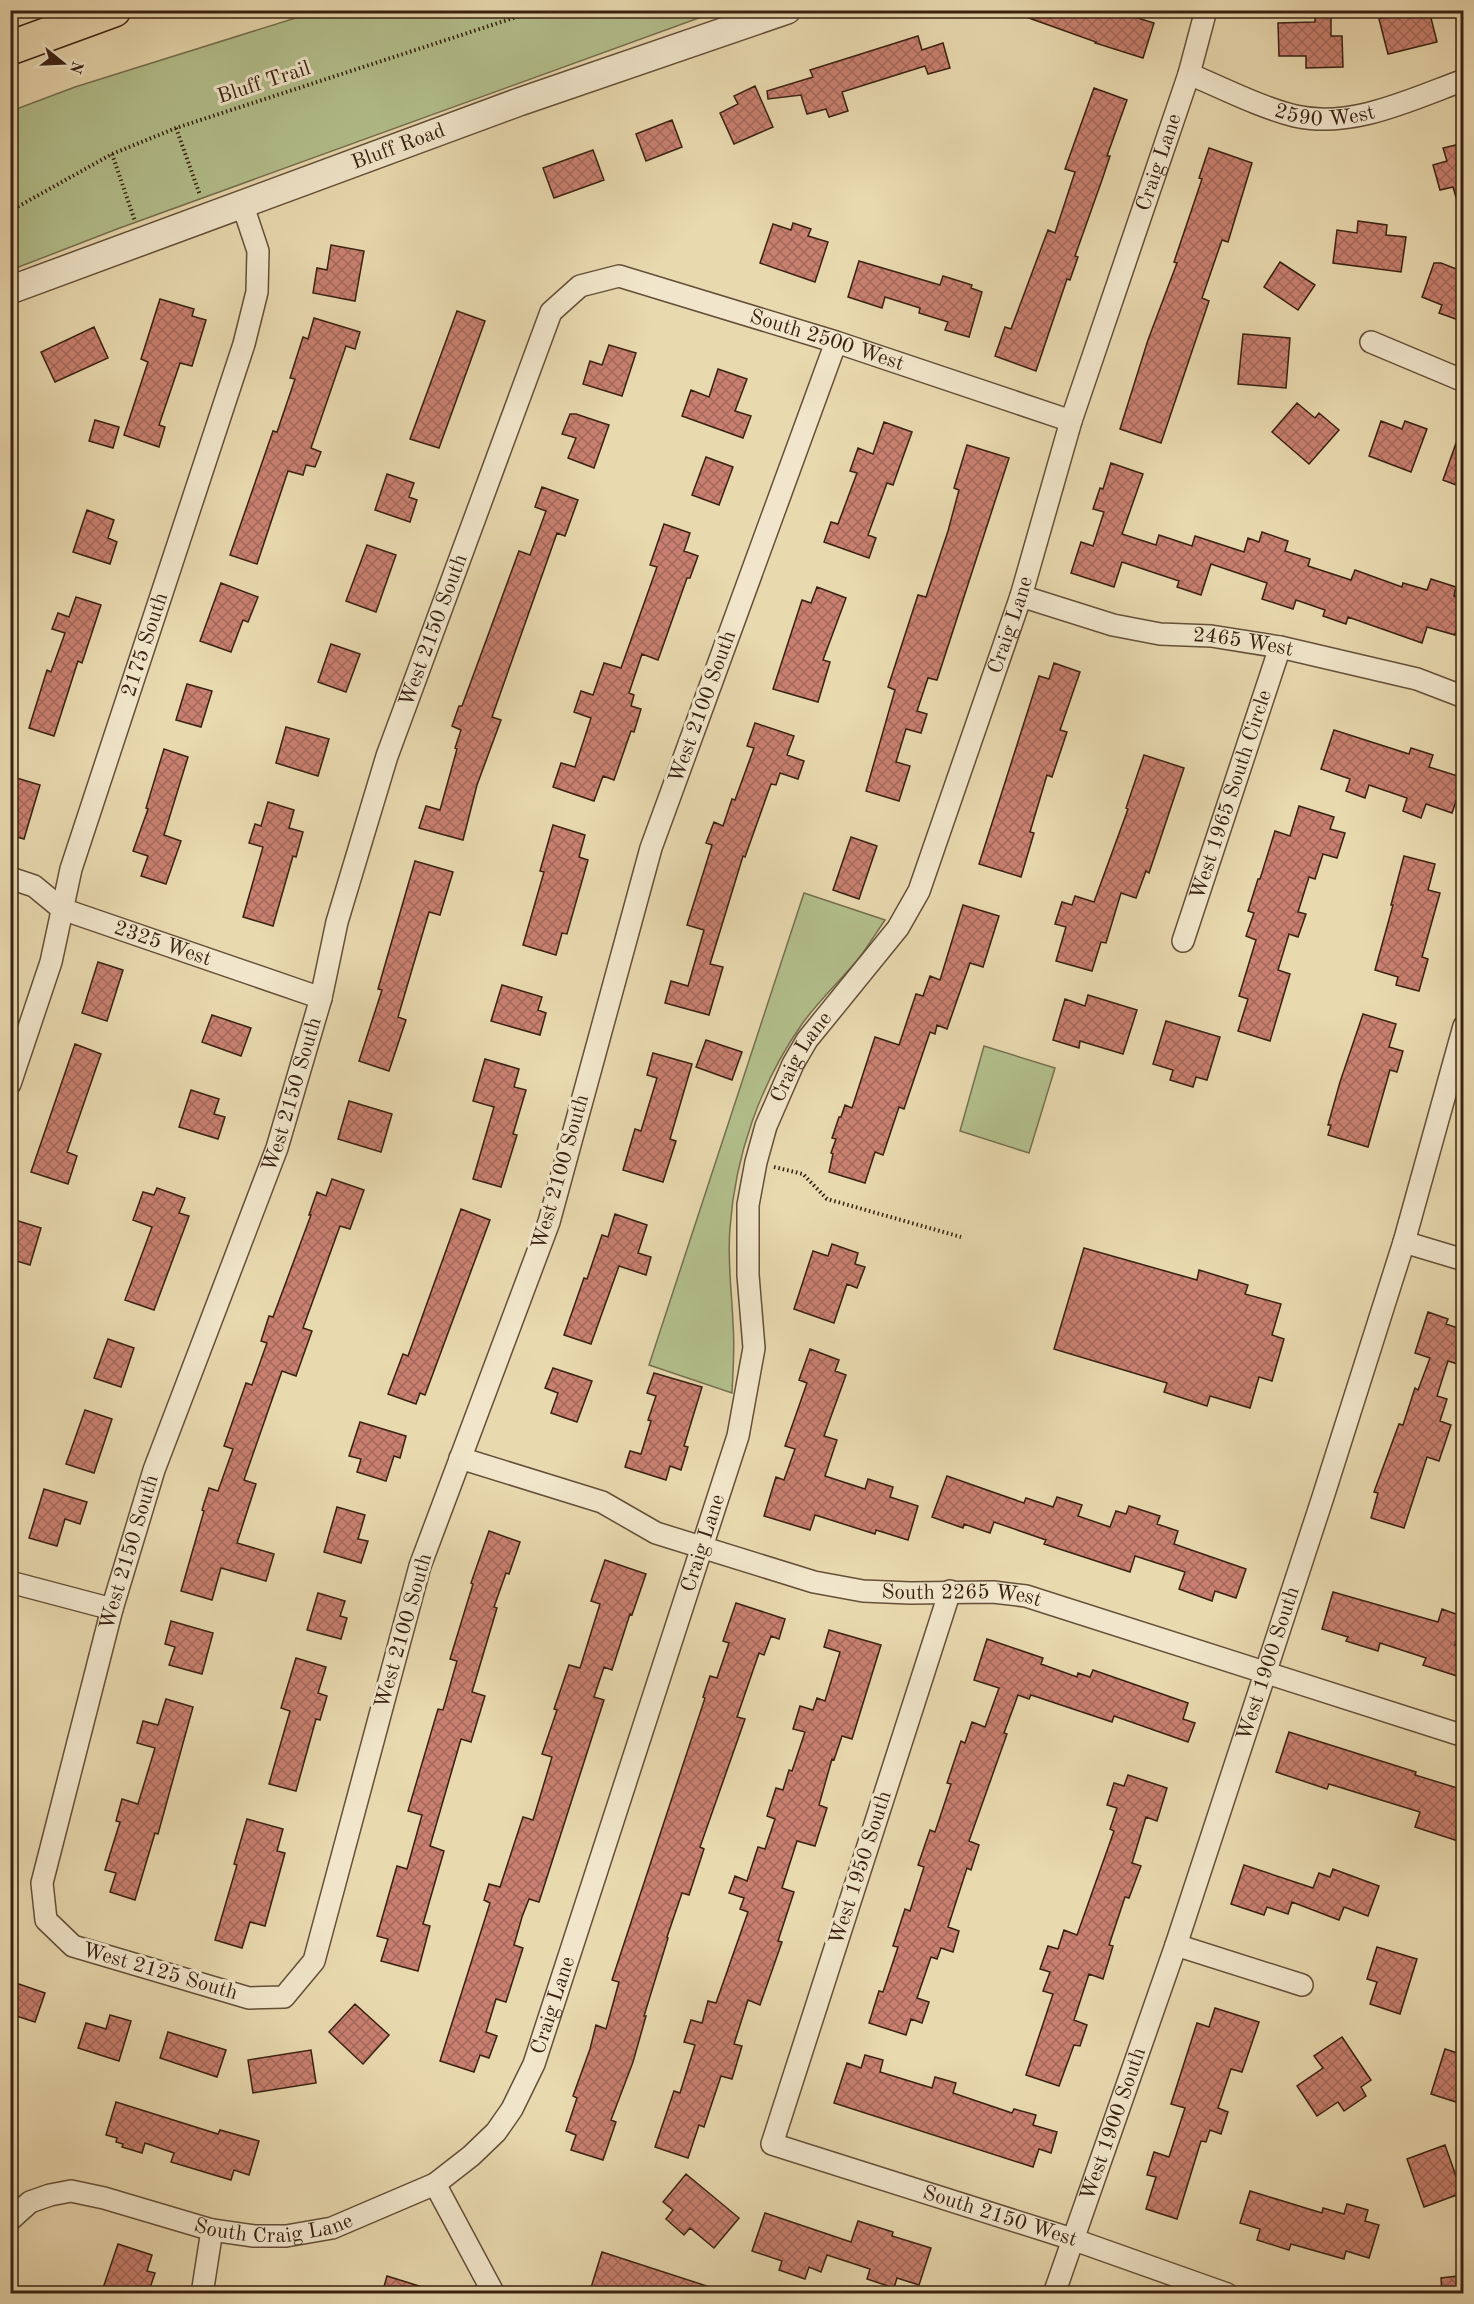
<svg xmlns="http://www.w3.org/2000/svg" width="1474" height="2304" font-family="'Old Standard TT',serif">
<defs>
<pattern id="building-cross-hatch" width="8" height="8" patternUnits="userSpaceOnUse" patternTransform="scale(1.5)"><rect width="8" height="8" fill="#c98070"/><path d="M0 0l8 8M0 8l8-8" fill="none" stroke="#a4685b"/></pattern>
</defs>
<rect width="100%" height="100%" fill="#e9d9af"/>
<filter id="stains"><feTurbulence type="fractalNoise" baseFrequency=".00333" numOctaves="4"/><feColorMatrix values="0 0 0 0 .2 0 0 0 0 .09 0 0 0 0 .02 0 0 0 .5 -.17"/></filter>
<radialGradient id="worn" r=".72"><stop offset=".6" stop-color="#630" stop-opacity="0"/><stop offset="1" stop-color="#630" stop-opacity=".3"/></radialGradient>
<!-- green -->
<path fill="#b3c08d" stroke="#767050" stroke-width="1.5" d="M318 11H718L117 229 11 270V111L75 87Z
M804 893 885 920C876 933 868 946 859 958 841 980 819 1000 802 1024 760 1084 735 1156 730 1228 727 1261 732 1292 733 1324 735 1347 733 1370 732 1393L649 1365Z
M984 1046 1055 1068 1029 1153 960 1131Z"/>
<!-- building -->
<path fill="url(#building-cross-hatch)" stroke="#392112" stroke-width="1.5" d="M1016 10H1133L1131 16 1154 23 1143 58 1095 43 1096 42 1015 13Z
M1410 10H1429L1437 42 1388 54 1379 19Z
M1315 13H1331V36H1342L1343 67 1306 68V56H1279L1278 23 1315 22Z
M918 36 922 50 943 43 950 68 928 74 925 66 842 92 848 111 829 117 826 109 807 114 801 95 768 99 767 91 813 77 810 70Z
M755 86 773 127 734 144 720 113 738 104 734 96Z
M1094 88 1127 100 1107 156H1110L1102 180 1075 256 1078 257 1070 280 1067 279 1036 371 995 356 1005 327 1011 329 1048 230 1055 233 1075 172 1065 169Z
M672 120 682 147 646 161 636 134Z
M1464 143V204H1458L1453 187 1440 190 1433 165 1447 161 1443 148Z
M1209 148 1252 163 1228 242 1222 240 1202 298 1209 301 1161 443 1120 429 1148 340 1177 263 1174 262 1202 179 1199 178Z
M593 150 604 180 554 198 543 168Z
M1358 221 1387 225 1386 235 1406 237 1401 272 1333 263 1337 230 1357 233Z
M793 223 811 229 808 236 828 242 815 282 760 263 773 224 791 230Z
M331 245 364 251 355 301 313 293 317 268 327 270Z
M859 261 940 285 943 276 972 285 971 288 982 292 969 337 945 330 948 322 919 313 920 308 885 297 882 308 848 297Z
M1280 262 1315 285 1298 310 1264 287Z
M1434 263H1441L1464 272V322L1439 313 1442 305 1422 297Z
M160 299 194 309 192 316 206 320 192 366 180 363 159 425 165 427 159 447 124 435 148 362 141 359Z
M457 311 485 321 439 448 410 439Z
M314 318 360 332 355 349 346 346 311 448 321 452 315 467 306 465 303 475 288 471 257 564 230 555 273 431 277 432 295 379 290 378 303 337 308 339Z
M94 327 108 358 55 382 41 352Z
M1243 334 1290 338 1286 388 1238 384Z
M609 345 636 353 622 396 583 384 590 361 602 365Z
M718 369 747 379 735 411 751 416 743 438 682 416 691 390 709 397Z
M1297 403 1315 418 1319 413 1339 430 1309 464 1272 432Z
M570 414H576L609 425 594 468 568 458 576 438 562 434Z
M95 420 119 427 113 448 89 441Z
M1381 421 1402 429 1405 421 1427 429 1411 472 1369 456Z
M884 422 912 432 893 485 887 483 868 535 876 538 869 558 824 542 831 522 838 524 857 473 850 471 858 448 873 454Z
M1461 429 1464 430V488L1443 480Z
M967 445 1009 458 937 680 928 678 917 711 927 714 921 733 906 729 896 762 910 766 899 801 866 791 895 690 888 687 918 595 926 597 948 531 959 490 954 488Z
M706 457 733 467 719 505 692 495Z
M1111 463 1143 474 1122 534 1156 545 1159 535 1192 546 1195 536 1244 552 1248 538 1259 542 1262 532 1288 541 1285 551 1310 559 1308 566 1351 580 1355 570 1402 587 1403 583 1427 590 1431 579 1456 587 1454 596 1464 599V607L1455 635 1427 627 1422 643 1348 617 1346 624 1323 616 1325 610 1296 600 1293 609 1262 599 1267 583 1211 564 1201 595 1177 587 1179 581 1122 562 1114 587 1071 573 1081 542 1093 546 1104 512 1093 509 1100 488 1103 489Z
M387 474 414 483 409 497 417 500 410 522 375 510Z
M542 487 578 500 565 536 557 533 492 717 501 720 477 785 463 840 419 828 426 806 440 810 457 749 455 748 461 730 452 726 459 706H462L519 551 530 555 546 511 535 507Z
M87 510 114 520 108 538 117 542 110 564 73 552Z
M664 524 690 533 684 551 698 556 690 578H687L658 660 642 654 629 693 634 695 631 706 641 709 634 732 631 731 614 780 603 776 594 801 553 787 561 763 575 767 591 718 574 712 581 691 593 695 604 663 621 668 657 567 650 565Z
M367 545 396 555 376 612 346 601Z
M221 583 258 597 248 622 243 620 231 652 200 641Z
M817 587 846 598 823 660 830 662 818 702 773 689 802 600 811 603Z
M76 597 101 605 82 663 78 661 54 736 29 728 47 670 51 672 65 633 52 629 58 613 69 617Z
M331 644 360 654 346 692 318 682Z
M1054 663 1080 672 1060 730 1067 732 1052 777 1047 775 1030 832 1034 833 1021 877 979 864 1039 676 1049 679Z
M187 684 212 691 201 727 176 720Z
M755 723 794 736 787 755 804 761 798 779 780 773 776 785 771 784 745 857 743 856 710 964 723 967 709 1015 665 1003 671 981 688 986 704 930 687 925 712 845 706 843 714 822 723 826 732 799 735 800 754 748 747 746Z
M286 727 329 739 318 776 276 763Z
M1334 730 1409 754 1411 748 1433 755 1429 767 1464 778 1452 813 1426 804 1421 818 1403 811 1407 798 1369 785 1365 798 1346 791 1350 779 1321 769Z
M164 749 188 757 164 835 181 841 166 884 141 876 148 856 133 851 148 809 146 808Z
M1144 755 1184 768 1149 873 1146 871 1136 898 1121 893 1106 943 1101 942 1092 971 1056 961 1066 927 1055 924 1062 902 1072 905 1075 896 1094 902 1128 809 1126 808Z
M10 776 40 785 24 839 10 835Z
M268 802 294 810 289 828 303 832 296 857 293 856 273 926 243 917 263 847 249 843 255 824 261 826Z
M1299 806 1334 817 1330 829 1345 833 1337 858 1323 854 1315 879 1309 877 1298 912 1306 914 1298 937 1289 934 1278 970 1290 974 1270 1041 1238 1031 1248 999 1239 996 1256 940 1246 936 1254 913 1248 911 1258 879H1260L1275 831 1290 836Z
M553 825 585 835 579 857 588 860 567 934 562 933 556 955 523 945 544 872 540 871Z
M851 837 877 846 859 899 833 890Z
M1404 856 1435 864 1428 890 1440 893 1422 957 1428 959 1419 991 1396 985 1398 977 1375 970 1393 905H1391Z
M415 861 453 872 440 915 429 912 398 1017 406 1020 389 1071 359 1061 382 990 378 989Z
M963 905 999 916 983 967 970 963 947 1029 937 1025 935 1034 930 1032 904 1109 899 1107 883 1155 875 1152 865 1183 829 1172 833 1154 831 1153 836 1139 832 1138 839 1117H841L845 1105 852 1108 875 1037 899 1045 916 994 923 996 930 976 940 980Z
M98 962 123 970 107 1021 82 1013Z
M502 985 542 997 538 1010 546 1013 540 1035 491 1021Z
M1088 995 1137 1010 1123 1054 1080 1041 1079 1048 1053 1040 1065 999 1085 1006Z
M1363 1014 1396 1024 1389 1047 1403 1051 1397 1072 1390 1070 1368 1147 1328 1135 1331 1125H1328L1340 1082Z
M212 1015 251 1028 241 1056 202 1042Z
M1166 1021 1220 1037 1207 1080 1196 1077 1193 1087 1170 1080 1173 1070 1153 1064Z
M706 1040 742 1052 732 1080 696 1067Z
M75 1044 101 1054 67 1152 77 1156 68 1184 31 1172Z
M653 1053 692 1064 670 1139 676 1141 663 1182 623 1170 635 1129 641 1131 657 1078 647 1075Z
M485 1059 519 1069 514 1087 526 1090 513 1134 517 1135 501 1187 473 1179 494 1107 473 1101Z
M191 1090 219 1099 214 1114 225 1117 218 1139 179 1127Z
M349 1101 392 1114 381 1152 338 1139Z
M332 1179 364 1190 350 1229 340 1226 303 1328 312 1331 296 1376 282 1371 244 1480 256 1484 237 1543 274 1554 266 1581 221 1568 212 1600 181 1591 204 1511 202 1510 209 1488 218 1491 233 1449 224 1446 246 1383 252 1385 267 1343 261 1341 269 1316 273 1317 311 1215H309L317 1192 326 1196Z
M157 1188 185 1198 179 1213 189 1216 154 1310 125 1300 152 1227 133 1220 143 1192 154 1195Z
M461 1209 490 1220 425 1395 420 1393 416 1404 388 1394 403 1354 408 1356Z
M615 1214 647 1225 638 1253 651 1257 646 1275 619 1266 591 1344 564 1335 584 1278 587 1279 602 1235 608 1237Z
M15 1220 41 1228 30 1265 10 1259V1236Z
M832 1244 858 1253 855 1264 865 1267 857 1288 847 1284 834 1323 794 1309 813 1251 828 1256Z
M1084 1248 1197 1280 1199 1270 1248 1285 1245 1294 1281 1304 1272 1335 1284 1339 1272 1381 1259 1377 1250 1408 1210 1396 1207 1406 1164 1392 1167 1383 1054 1349Z
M1428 1312 1448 1319 1446 1324 1464 1330V1366L1448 1361 1437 1396 1447 1399 1440 1421 1451 1425 1439 1461 1427 1457 1404 1528 1371 1518 1378 1493 1374 1492 1399 1424 1403 1425 1415 1388 1418 1390 1430 1358 1415 1353Z
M108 1339 134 1348 121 1387 94 1378Z
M810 1349 839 1360 835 1371 846 1375 824 1436 837 1440 825 1476 865 1489 868 1479 893 1487 890 1497 918 1506 908 1540 876 1530 875 1534 815 1515 810 1530 764 1516 776 1477 784 1480 795 1449 785 1446 807 1383 799 1380Z
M553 1368 592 1381 577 1422 551 1413 558 1393 545 1388Z
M654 1373 702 1387 684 1446 688 1447 681 1470 670 1466 666 1480 625 1467 630 1451 641 1454 651 1421 648 1420 656 1396 647 1393Z
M85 1410 112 1419 94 1473 66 1464Z
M360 1422 406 1436 400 1458 394 1456 386 1481 357 1472 361 1459 349 1456Z
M947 1476 1024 1503 1026 1498 1053 1507 1057 1497 1082 1505 1078 1516 1110 1527 1116 1511 1126 1514 1129 1506 1160 1516 1157 1524 1178 1531 1174 1544 1246 1569 1236 1598 1215 1591 1212 1601 1179 1589 1185 1572 1135 1556 1130 1572 1044 1544 1046 1540 994 1522 990 1533 964 1524 963 1528 932 1517Z
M44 1489 87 1502 80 1524 65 1519 57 1546 29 1538Z
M337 1507 365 1515 358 1539 368 1541 361 1563 324 1552Z
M489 1531 520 1542 509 1574 506 1573 494 1607 497 1608 472 1692 485 1696 471 1742 461 1739 430 1846 444 1851 423 1924 430 1926 418 1971 381 1961 388 1939 377 1936 397 1866 407 1869 422 1815 408 1811 438 1709 443 1710 457 1661 450 1659 473 1584 471 1583Z
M605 1560 646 1574 632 1615 630 1614 612 1670 604 1667 594 1697 604 1700 539 1902 529 1899 522 1917 514 1945 523 1948 506 2002 496 1999 486 2032 497 2036 489 2058 480 2055 474 2072 440 2061 490 1903 484 1900 489 1884 500 1887 523 1817 533 1820 552 1757 542 1754 557 1710 554 1709 569 1665 580 1668 600 1604 591 1601Z
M1333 1592 1438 1622 1442 1609 1464 1617 1455 1645 1464 1647V1656L1457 1676 1423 1665 1426 1658 1380 1643 1378 1651 1346 1641 1348 1637 1322 1629Z
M318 1593 345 1601 340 1616 347 1618 341 1639 307 1630Z
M736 1603 785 1619 779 1639 771 1636 764 1655 759 1653 737 1717 745 1719 700 1847 704 1849 689 1895 682 1893 667 1937 668 1938 644 2016H646L633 2062 611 2120 616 2122 603 2160 571 2150 576 2135 566 2131 577 2098 573 2096 590 2049 596 2025 606 2029 619 1982 612 1980 705 1698 703 1697 710 1676 717 1678 729 1643 723 1641Z
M171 1621 213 1633 202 1674 169 1665 175 1647 165 1644Z
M829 1630 881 1645 852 1739 842 1736 834 1760 832 1759 819 1805 827 1808 815 1846 797 1841 782 1888 794 1892 778 1941 782 1942 760 2005 748 2000 734 2044 742 2046 732 2079 721 2076 704 2127 699 2125 688 2158 655 2147 674 2091 680 2093 695 2045 684 2042 691 2020 702 2023 708 2001 716 2003 748 1912 740 1909 744 1898 729 1893 735 1876 747 1881 758 1847 765 1849 775 1819 767 1816 776 1788 783 1790 789 1770 792 1771 805 1732 793 1729 800 1706 813 1710 817 1698 825 1701 840 1652 824 1647Z
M987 1639 1043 1658 1041 1664 1077 1677 1078 1673 1090 1677 1093 1670 1188 1703 1183 1719 1195 1723 1188 1742 1114 1716 1112 1722 1031 1695 1029 1699 1018 1695 1004 1733 1007 1734 969 1841 979 1845 971 1870 967 1868 948 1927 959 1931 953 1952 941 1948 937 1959 931 1957 917 1998 929 2002 922 2023 911 2019 906 2035 869 2023 879 1991 883 1992 898 1947 893 1946 905 1909 910 1911 924 1867 918 1865 930 1830 935 1832 951 1784 947 1783 961 1741 965 1743 972 1722 985 1727 999 1688 974 1680Z
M296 1658 326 1667 318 1693 327 1696 320 1720 316 1719 296 1791 269 1784 290 1711 281 1708Z
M166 1699 193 1707 158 1834 155 1833 135 1900 110 1892 116 1873 105 1870 120 1822 116 1821 122 1799 138 1804 155 1748 137 1743 143 1721 158 1725Z
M1289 1732 1416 1772 1415 1775 1464 1790V1843L1415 1827 1420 1812 1329 1784 1327 1789 1276 1772Z
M1128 1775 1167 1788 1157 1821 1146 1817 1132 1863 1141 1866 1129 1898 1125 1897 1109 1945 1113 1946 1103 1979 1089 1974 1074 2020 1087 2025 1080 2046 1074 2045 1059 2086 1026 2075 1053 1994 1043 1991 1050 1972 1040 1969 1048 1946 1058 1949 1064 1930 1077 1935 1114 1831 1110 1829 1117 1808 1107 1805 1114 1783 1124 1786Z
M247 1819 283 1829 277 1851 285 1853 265 1926 250 1922 242 1948 215 1940 237 1865 234 1864Z
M1244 1865 1313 1888 1319 1873 1330 1877 1333 1869 1379 1886 1368 1916 1344 1907 1339 1920 1292 1902 1288 1914 1267 1907 1264 1915 1231 1904Z
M1377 1947 1417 1959 1400 2014 1370 2004 1377 1982 1367 1979Z
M10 1981 45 1993 35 2022 10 2014Z
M355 2004 389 2035 363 2064 329 2032Z
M1215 2008 1259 2022 1242 2072 1231 2069 1218 2108 1228 2112 1221 2134 1210 2130 1206 2142 1201 2141 1177 2219 1146 2209 1156 2177 1147 2175 1154 2152 1169 2157 1185 2108 1171 2104 1197 2023 1209 2027Z
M110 2015 131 2021 119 2061 78 2048 86 2023 106 2029Z
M168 2032 226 2050 217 2077 160 2058Z
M1342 2037 1371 2080 1361 2087 1366 2096 1344 2111 1338 2102 1317 2116 1297 2086 1323 2068 1314 2056Z
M1445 2049 1464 2055V2089L1459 2103 1431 2094Z
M311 2050 316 2083 253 2093 248 2060Z
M865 2055 883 2060 880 2072 932 2088 935 2077 956 2083 953 2093 1012 2113 1014 2109 1036 2115 1033 2125 1057 2132 1051 2153 1039 2149 1033 2167 834 2103 847 2063 861 2068Z
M116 2102 218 2134 220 2130 259 2141 249 2175 234 2170 231 2180 171 2162 174 2153 145 2143 142 2153 122 2147 123 2144 116 2142 117 2138 106 2135Z
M1445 2145 1462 2193 1424 2207 1407 2159Z
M686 2174 739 2218 714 2248 690 2228 684 2235 666 2219 673 2210 663 2202Z
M1250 2191 1322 2213 1323 2208 1344 2214 1347 2204 1368 2210 1365 2221 1379 2225 1369 2258 1346 2251 1344 2259 1291 2244 1289 2250 1257 2240 1260 2229 1240 2223Z
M765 2213 851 2242 858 2221 893 2232 892 2236 931 2248 919 2285 897 2278 894 2288 867 2279 870 2269 827 2255 821 2272 809 2267 805 2279 779 2270 782 2261 752 2251Z
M118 2244 152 2255 147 2271 155 2273 148 2294H101Z
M602 2252 719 2290 718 2294H589Z
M387 2276 432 2290V2294H382Z
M1457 2276 1459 2294H1442L1441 2278Z"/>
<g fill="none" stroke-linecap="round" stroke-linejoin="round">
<!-- minor casing -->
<g stroke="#654f39" stroke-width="24">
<g id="minor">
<path id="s1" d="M1189 74C1223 88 1259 107 1295 116 1352 129 1412 99 1464 80"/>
<path id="s2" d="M836 342 651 848 549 1222 420 1566 314 1961 284 1997 249 1998 73 1946 46 1920 42 1883 112 1609 154 1470 277 1148 321 998 337 922 387 756 551 312 580 286 619 276 836 342 1071 421"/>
<path d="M1371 342 1464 381"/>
<path id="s3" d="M1021 596 1113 625 1160 634 1211 636 1280 647 1417 679 1464 697"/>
<path id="s4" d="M10 878 34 886 62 909 321 998"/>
<path id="s5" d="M1183 941 1280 647"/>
<path id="s6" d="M10 1084 51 962 71 869 244 344 257 292 258 251 242 203"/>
<path d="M1404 1242 1464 1260"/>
<path id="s7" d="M460 1458 602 1502 656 1533 814 1582 863 1591 910 1593 993 1592 1026 1596 1464 1736"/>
<path d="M10 1582 112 1609"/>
<path id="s8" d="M950 1591 772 2144 1072 2239 1227 2294"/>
<path d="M1176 1945 1302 1985"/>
<path d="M435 2184 494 2294"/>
<path id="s9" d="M10 2220 30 2202 50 2195 71 2191 104 2198 212 2230 254 2236H286L332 2228 435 2184 471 2156 496 2132 512 2109 534 2064 738 1436 754 1348 748 1275V1205L756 1162 766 1126 793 1064 807 1040 898 928 919 891 1021 596 1071 421 1189 74 1206 10"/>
<path d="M202 2294 212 2230"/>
<path id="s10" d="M1054 2294 1176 1945 1323 1497 1404 1242 1464 1026"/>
</g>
</g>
<!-- tertiary casing -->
<g stroke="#654f39" stroke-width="30">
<g id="tertiary">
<path id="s11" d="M10 290 519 102 787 10"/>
</g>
</g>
<!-- motorway casing -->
<g stroke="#392112" stroke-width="36">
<path id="motorway" d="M10 48 114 10"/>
</g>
<!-- path -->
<path stroke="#392112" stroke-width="4" stroke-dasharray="1.5 3" stroke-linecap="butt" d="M176 128 200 195
M112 154 135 221
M10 211 112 154 176 128 538 10
M774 1167 803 1174 827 1199 961 1237"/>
<!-- minor -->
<use href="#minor" stroke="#f1e6cb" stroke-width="21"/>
<!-- tertiary -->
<use href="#tertiary" stroke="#f1e6cb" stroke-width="27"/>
<!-- motorway -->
<use href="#motorway" stroke="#e9d9af" stroke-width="33"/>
</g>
<g text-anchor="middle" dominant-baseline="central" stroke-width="6" stroke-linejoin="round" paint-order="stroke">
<!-- street labels -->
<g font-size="21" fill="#392112" stroke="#f1e6cb">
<text transform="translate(264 83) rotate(-18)">Bluff Trail</text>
<text stroke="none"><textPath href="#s1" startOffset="144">2590 West</textPath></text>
<text stroke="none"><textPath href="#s11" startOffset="414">Bluff Road</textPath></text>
<text stroke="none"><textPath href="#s9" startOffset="2631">Craig Lane</textPath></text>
<text stroke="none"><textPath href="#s2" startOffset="3993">South 2500 West</textPath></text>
<text stroke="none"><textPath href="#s9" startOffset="2145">Craig Lane</textPath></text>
<text stroke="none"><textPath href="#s2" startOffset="3357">West 2150 South</textPath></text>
<text stroke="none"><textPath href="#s6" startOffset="460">2175 South</textPath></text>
<text stroke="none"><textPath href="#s3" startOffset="228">2465 West</textPath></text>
<text transform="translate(703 707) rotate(-70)">West 2100 South</text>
<text stroke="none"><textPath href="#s5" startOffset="154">West 1965 South Circle</textPath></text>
<text stroke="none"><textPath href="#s4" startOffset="168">2325 West</textPath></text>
<text stroke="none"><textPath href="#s9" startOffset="1659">Craig Lane</textPath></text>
<text stroke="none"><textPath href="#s2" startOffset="2871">West 2150 South</textPath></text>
<text transform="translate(561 1172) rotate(-74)">West 2100 South</text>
<text stroke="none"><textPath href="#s9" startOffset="1155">Craig Lane</textPath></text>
<text stroke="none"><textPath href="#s2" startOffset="2385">West 2150 South</textPath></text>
<text stroke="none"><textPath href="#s7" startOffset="525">South 2265 West</textPath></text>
<text transform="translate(404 1631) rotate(-74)">West 2100 South</text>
<text stroke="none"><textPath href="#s10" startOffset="666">West 1900 South</textPath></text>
<text transform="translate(861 1868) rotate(-72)">West 1950 South</text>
<text transform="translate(160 1972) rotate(16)">West 2125 South</text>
<text stroke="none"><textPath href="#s9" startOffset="669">Craig Lane</textPath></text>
<text stroke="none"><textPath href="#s10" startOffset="180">West 1900 South</textPath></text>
<text stroke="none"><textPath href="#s8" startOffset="820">South 2150 West</textPath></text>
<text stroke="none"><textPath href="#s9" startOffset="278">South Craig Lane</textPath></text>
</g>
</g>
<!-- margin -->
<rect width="1474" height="2304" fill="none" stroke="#e9d9af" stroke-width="36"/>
<rect x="12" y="12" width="1450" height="2280" fill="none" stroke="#392112" stroke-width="3"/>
<rect x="18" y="18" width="1438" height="2268" fill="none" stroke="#392112" stroke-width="1.5"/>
<!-- north arrow -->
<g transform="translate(63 63) rotate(108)" stroke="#f1e6cb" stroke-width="4.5" paint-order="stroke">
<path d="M0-4.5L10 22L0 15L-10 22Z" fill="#392112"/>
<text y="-9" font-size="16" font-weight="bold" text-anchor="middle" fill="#392112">N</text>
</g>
<rect width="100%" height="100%" filter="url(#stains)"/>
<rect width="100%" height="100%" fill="url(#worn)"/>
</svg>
